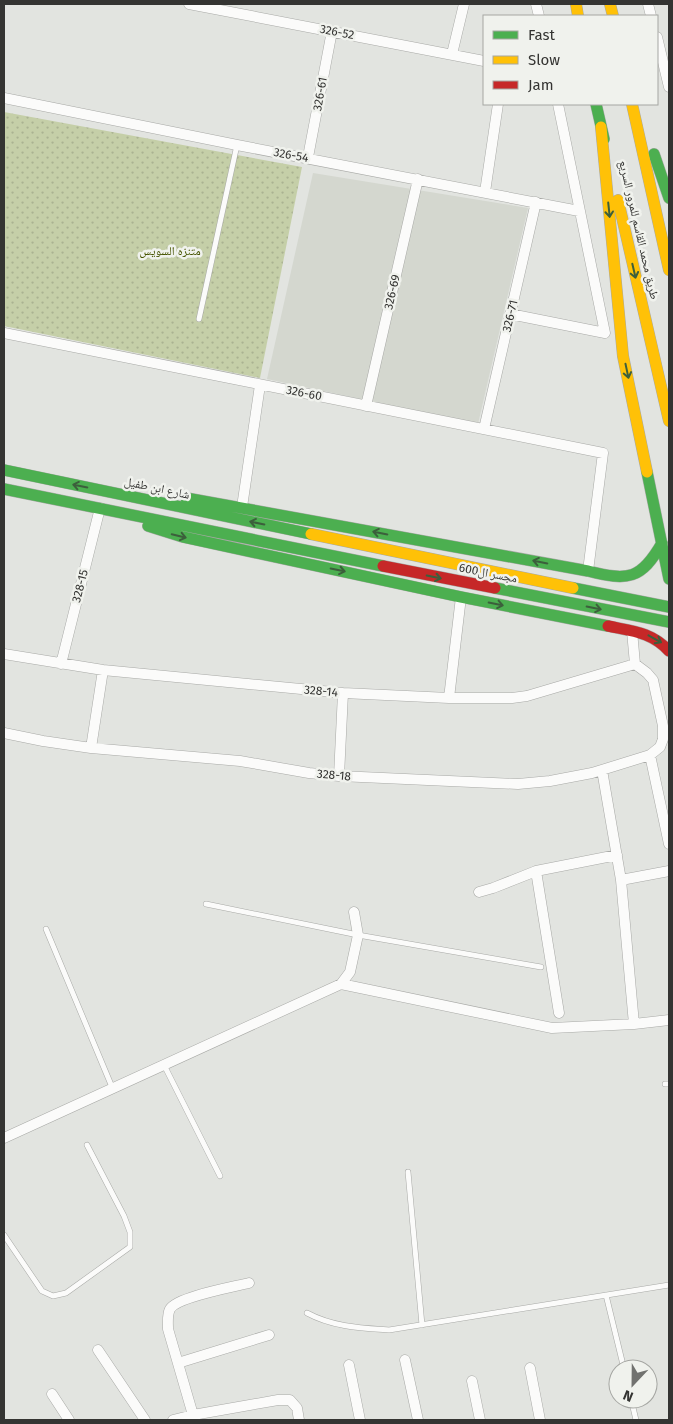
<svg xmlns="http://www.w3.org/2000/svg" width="673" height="1424" font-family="'Fira Sans','Noto Naskh Arabic',sans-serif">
<defs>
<pattern id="green-dots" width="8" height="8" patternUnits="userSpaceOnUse" patternTransform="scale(1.25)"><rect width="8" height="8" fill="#c5cfa8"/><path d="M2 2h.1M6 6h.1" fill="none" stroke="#aab291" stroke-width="1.8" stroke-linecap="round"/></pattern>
</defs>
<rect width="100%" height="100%" fill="#e2e4e0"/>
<!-- built -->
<path fill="#d4d7cf" d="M313 173 528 208 478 424 267 379Z"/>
<!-- green -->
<path fill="url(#green-dots)" d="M4 112 302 167 260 378 4 326Z"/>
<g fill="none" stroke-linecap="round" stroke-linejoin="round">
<!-- lane casing -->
<g stroke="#a8a9a6" stroke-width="6">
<path id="lane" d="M199 319 237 145
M206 904 358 935 541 967
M46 929 112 1087
M164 1065 220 1176
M665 1084H669
M408 1172 422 1325
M4 1235 42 1291 53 1296 66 1293 130 1247V1232L124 1216 87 1145
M606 1295 624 1369
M307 1313C333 1327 361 1328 389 1330L669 1285
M631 1399 636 1420"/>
</g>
<!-- street casing -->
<g stroke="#a8a9a6" stroke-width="11">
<path id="street" d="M189 4 484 61
M536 4 539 16
M648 4 651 16
M657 37 669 87
M452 54 464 4
M4 98 237 145 579 211
M308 157 332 31
M485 192 498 104
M510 314 605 333 558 104
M4 333 603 453 588 571
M366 406 418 179
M484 429 536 202
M242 507 260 385
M4 654 103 670 343 693 449 698H512L527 696 635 664
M61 664 100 508
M449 698 461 597
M4 733 43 741 91 748 240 761 309 773 339 776 518 784 550 781 592 773 650 755 660 747 663 739V726L653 680 647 673 635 664 632 631
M91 748 103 670
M650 755 669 844
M602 770 621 880 634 1024
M339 776 343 693
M621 880 669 871
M479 892 493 888 536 871
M341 984 552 1028 634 1024 669 1020
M559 1013 536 871 617 855
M4 1138 341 984 350 972 358 935 354 912
M98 1350 145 1420
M405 1360 418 1420
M178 1363 269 1335
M349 1365 360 1420
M530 1368 540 1420
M472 1381 480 1420
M52 1394 69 1420
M193 1415 168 1329C168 1322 167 1315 170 1309 177 1297 233 1287 249 1283
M173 1420 193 1415 278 1400H290L297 1408 299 1420"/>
</g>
<!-- fast casing -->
<g stroke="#a8a9a6" stroke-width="12">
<path id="fast" d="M596 104 604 139
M654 154 669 198
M4 470 311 534
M647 472 669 579
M4 489 383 566
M186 498 588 571
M148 526 183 537 461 597 608 626
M588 571C628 581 641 580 662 543
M495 588 669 622
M573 588 669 607"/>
</g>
<!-- slow casing -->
<g stroke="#a8a9a6" stroke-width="12">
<path id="slow" d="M576 4 578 16
M610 4 613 16
M632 104 669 270
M601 127 623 356 647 472
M618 200 669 421
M311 534 573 588"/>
</g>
<!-- jam casing -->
<g stroke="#a8a9a6" stroke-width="12">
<path id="jam" d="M383 566 495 588
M608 626C632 631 652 632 669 651"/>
</g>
<!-- lane -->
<use href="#lane" stroke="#fbfbfa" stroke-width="5"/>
<!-- street -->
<use href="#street" stroke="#fbfbfa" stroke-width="10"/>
<!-- fast -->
<use href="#fast" stroke="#4caf50" stroke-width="11"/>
<!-- slow -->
<use href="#slow" stroke="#ffc107" stroke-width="11"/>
<!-- jam -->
<use href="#jam" stroke="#c62828" stroke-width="11"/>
</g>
<!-- one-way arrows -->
<defs><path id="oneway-shaft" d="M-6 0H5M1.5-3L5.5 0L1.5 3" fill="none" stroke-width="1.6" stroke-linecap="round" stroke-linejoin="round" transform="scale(1.25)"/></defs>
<g stroke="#3c5f3c">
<use href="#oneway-shaft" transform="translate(609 210) rotate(84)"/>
<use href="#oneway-shaft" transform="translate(634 271) rotate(77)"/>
<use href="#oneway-shaft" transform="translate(627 371) rotate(78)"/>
<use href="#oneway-shaft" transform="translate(80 486) rotate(-169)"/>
<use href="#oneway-shaft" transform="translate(257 523) rotate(-168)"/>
<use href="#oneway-shaft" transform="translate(380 533) rotate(-169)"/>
<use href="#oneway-shaft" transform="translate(179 536) rotate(14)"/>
<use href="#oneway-shaft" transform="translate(540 562) rotate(-169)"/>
<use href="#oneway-shaft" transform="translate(338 570) rotate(12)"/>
<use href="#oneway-shaft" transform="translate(434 577) rotate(12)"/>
<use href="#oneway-shaft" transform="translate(496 604) rotate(11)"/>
<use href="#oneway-shaft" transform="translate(594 608) rotate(11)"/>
<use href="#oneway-shaft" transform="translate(655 639) rotate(29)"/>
</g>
<g text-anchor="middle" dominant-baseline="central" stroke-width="5" stroke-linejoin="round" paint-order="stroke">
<!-- street labels -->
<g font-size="12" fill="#343432" stroke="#f0f2ed">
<text transform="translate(337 32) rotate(11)">326-52</text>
<text transform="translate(320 94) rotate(-80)">326-61</text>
<text transform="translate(291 155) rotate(10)">326-54</text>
<text transform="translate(639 230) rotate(77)">طريق محمد القاسم للمرور السريع</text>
<text transform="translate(392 292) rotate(-77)">326-69</text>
<text transform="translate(510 316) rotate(-77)">326-71</text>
<text transform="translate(304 393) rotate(11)">326-60</text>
<text transform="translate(157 488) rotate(12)">شارع ابن طفيل</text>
<text transform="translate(488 573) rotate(11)">مجسر ال600</text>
<text transform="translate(80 586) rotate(-76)">328-15</text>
<text transform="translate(321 691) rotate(5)">328-14</text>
<text transform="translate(334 775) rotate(5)">328-18</text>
</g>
<!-- park labels -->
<g font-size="12" fill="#465400" stroke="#f0f2ed">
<text x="170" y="251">متنزه السويس</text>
</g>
</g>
<!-- border -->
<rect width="673" height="1424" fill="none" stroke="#343432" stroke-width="10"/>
<!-- legend -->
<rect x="483" y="15" width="175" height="90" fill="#f0f2ed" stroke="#a5a6a2"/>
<rect x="493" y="31" width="25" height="8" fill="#4caf50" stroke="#a5a6a2"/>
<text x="528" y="40" font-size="15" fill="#343432">Fast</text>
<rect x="493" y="56" width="25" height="8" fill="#ffc107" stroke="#a5a6a2"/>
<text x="528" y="65" font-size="15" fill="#343432">Slow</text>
<rect x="493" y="81" width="25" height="8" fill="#c62828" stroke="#a5a6a2"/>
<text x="528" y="90" font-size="15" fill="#343432">Jam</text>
<!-- north arrow -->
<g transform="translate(633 1384) rotate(202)"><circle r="24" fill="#f0f2ed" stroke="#a5a6a2"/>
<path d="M0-4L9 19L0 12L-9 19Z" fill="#71726f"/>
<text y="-8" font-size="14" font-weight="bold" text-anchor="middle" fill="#343432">N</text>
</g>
</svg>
